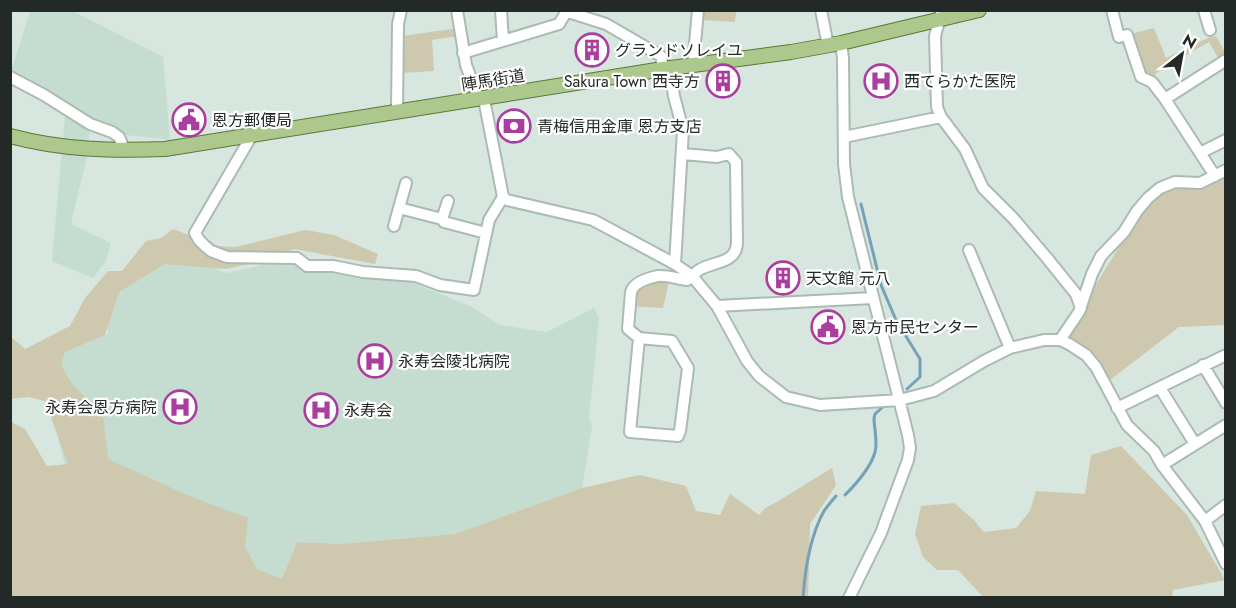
<svg xmlns="http://www.w3.org/2000/svg" width="1236" height="608" font-family="Jost,'Noto Sans JP',sans-serif">
<rect width="100%" height="100%" fill="#d7e7df"/>
<!-- built -->
<path fill="#c5dcd1" d="M30 11H73L163 57 170 140 126 135 124 132 91 119 87 156 71 224 111 243 106 261 93 278 52 261 66 105 11 72Z
M166 249 226 273 264 265 295 264 301 271 316 273 335 272 411 282 472 307 500 325 547 332 594 308 599 319 589 418 592 426 582 488 455 534 341 544 297 542 282 580 257 569 245 547 66 469 49 402 53 351 108 334 107 309 120 284Z"/>
<!-- green -->
<path fill="#cec8ae" d="M702 11H736L735 22 702 20Z
M458 28V36L432 40 434 71 401 73 403 36Z
M1154 28 1166 58 1208 38 1216 36 1225 52V60L1221 63 1209 42 1156 73 1152 82 1141 77 1127 35Z
M1225 173V325L1179 327 1110 380 1091 352 1064 336 1152 194 1209 182Z
M173 229 218 246 235 247 305 230 334 235 378 254 375 264 294 249 249 264 225 269 165 264 119 292 105 335 65 352 61 365 72 384 103 415 108 459 187 495 248 518 245 547 257 569 282 579 297 542 341 544 455 534 582 488 639 475 686 486 696 511 720 515 730 494 759 515 765 508 775 503 832 468 836 485 810 524 808 597H11V422L25 429 47 466 68 464 45 401 28 397 11 399 10 336 25 349 70 326 85 298 108 271H122L146 241 161 238Z
M670 277 663 308 630 306 632 287Z
M1121 446 1187 515 1225 580 1173 590 1172 597H983L958 570H937L923 557 915 534 921 506 954 503 973 519 984 532 1016 528 1030 511 1036 491 1085 494 1091 455Z"/>
<g fill="none" stroke-linecap="round" stroke-linejoin="round">
<!-- stream -->
<path stroke="#76a0b6" stroke-width="3" d="M861 204 881 285 896 320 920 359V377L907 389
M845 495C856 484 871 467 875 452 878 442 874 428 874 418L875 414 886 404
M803 598C805 569 810 536 824 511 828 505 832 501 836 496"/>
<!-- minor casing -->
<g stroke="#abbbb3" stroke-width="14">
<path id="minor" d="M457 10 466 65 479 100
M501 10 503 41
M821 10 828 46
M942 10 935 36 937 107 941 117 965 149 983 188 1013 218 1047 258 1076 294 1081 308
M1112 10 1119 37 1127 35 1141 77 1152 82 1165 99 1215 176
M1204 10 1210 30
M841 43 843 58 844 164 848 197 908 435 910 448 908 460 881 533 849 598
M463 53 559 24 565 14 568 12 606 24 661 56 663 69
M693 66 698 10
M670 69 674 96 683 130 675 264
M10 77 44 95 90 124 112 132 119 137 125 151
M1165 99 1226 60
M397 112 398 24 401 10
M252 135 195 233 199 240 205 246 211 251 227 257 297 258 307 266H333L363 272 416 276 440 285 474 290 489 220 503 197 484 99
M844 137 941 117
M1200 153 1226 140
M503 197 507 200 593 220 675 264 692 276 717 306 747 361 759 376 786 397 820 405 900 400 934 391 984 361 1010 348 1044 340H1060L1069 344 1086 355 1096 367 1127 425 1154 451 1162 465 1205 521 1226 564
M399 208 442 219 444 222 486 233
M442 219 448 201
M394 226 406 183
M969 250 1010 348
M717 306 873 298
M639 338 630 432 678 436 680 431 688 368 672 341 639 338 628 329 631 292C634 282 648 278 658 276 667 275 678 279 687 280 691 277 695 273 699 270 714 261 736 264 737 243L736 162 729 154 717 157 683 154
M1060 340 1079 312 1092 274 1101 256 1124 232 1137 211 1148 198 1160 188 1175 182 1200 183 1226 170
M1203 365 1226 403
M1160 388 1195 444
M1117 408 1226 355
M1162 465 1226 425
M1205 521 1226 505"/>
</g>
<!-- major casing -->
<g stroke="#5a7836" stroke-width="16">
<path id="major" d="M10 136C62 150 112 151 165 149L663 69 791 52 841 43 979 10"/>
</g>
<!-- minor -->
<use href="#minor" stroke="#fff" stroke-width="10"/>
<!-- major -->
<use href="#major" stroke="#adc88c" stroke-width="14"/>
</g>
<!-- icons -->
<defs>
<g id="building-ring" transform="scale(1.725)"><circle r="9.5" fill="#fff" stroke="#aa3d9d" stroke-width="1.5"/><path d="M-4-6H4V6H1V3H-1V6H-4ZM-2.5-4.3h1.7v1.8h-1.7ZM.8-4.3h1.7v1.8H.8ZM-2.5-1h1.7V.8h-1.7ZM.8-1h1.7V.8H.8Z" fill="#aa3d9d"/></g>
<g id="hospital-ring" transform="scale(1.725)"><circle r="9.5" fill="#fff" stroke="#aa3d9d" stroke-width="1.5"/><path d="M-5-5h3v3.5h4V-5h3V5h-3V1.5h-4V5h-3Z" fill="#aa3d9d"/></g>
<g id="civic-ring" transform="scale(1.725)"><circle r="9.5" fill="#fff" stroke="#aa3d9d" stroke-width="1.5"/><path d="M-.6-6.5H3V-4.5H.6V-3L4-1V1h2V6H-6V1h2V-1L-.6-3ZM-1.2 2.5V6h2.4V2.5Z" fill="#aa3d9d"/></g>
<g id="bank-ring" transform="scale(1.725)"><circle r="9.5" fill="#fff" stroke="#aa3d9d" stroke-width="1.5"/><path d="M-6-4H6V4H-6ZM0-2.3a2.3 2.3 0 1 0 0 4.6a2.3 2.3 0 1 0 0-4.6Z" fill="#aa3d9d"/></g>
</defs>
<g fill-rule="evenodd">
<use href="#building-ring" x="592" y="50"/>
<use href="#building-ring" x="723" y="81"/>
<use href="#hospital-ring" x="881" y="81"/>
<use href="#civic-ring" x="189" y="120"/>
<use href="#bank-ring" x="514" y="126"/>
<use href="#building-ring" x="783" y="278"/>
<use href="#civic-ring" x="828" y="327"/>
<use href="#hospital-ring" x="375" y="361"/>
<use href="#hospital-ring" x="180" y="407"/>
<use href="#hospital-ring" x="321" y="410"/>
</g>
<g text-anchor="middle" dominant-baseline="central" stroke-width="4.5" stroke-linejoin="round" paint-order="stroke">
<!-- poi labels -->
<g font-size="16" fill="#232926" stroke="#fff" text-anchor="start">
<text x="615" y="50">グランドソレイユ</text>
<text x="700" y="81" text-anchor="end">Sakura Town 西寺方</text>
<text x="904" y="81">西てらかた医院</text>
<text x="212" y="120">恩方郵便局</text>
<text x="537" y="126">青梅信用金庫 恩方支店</text>
<text x="806" y="278">天文館 元八</text>
<text x="851" y="327">恩方市民センター</text>
<text x="398" y="361">永寿会陵北病院</text>
<text x="157" y="407" text-anchor="end">永寿会恩方病院</text>
<text x="344" y="410">永寿会</text>
</g>
<!-- street labels -->
<g font-size="16" fill="#232926" stroke="#fff">
<text transform="translate(493 80) rotate(-9)">陣馬街道</text>
</g>
</g>
<!-- border -->
<rect width="1236" height="608" fill="none" stroke="#232926" stroke-width="24"/>
<!-- north arrow -->
<g transform="translate(1182 54) rotate(31)" stroke="#ffffff" stroke-width="4.5" paint-order="stroke">
<path d="M0-4.5L10 22L0 15L-10 22Z" fill="#232926"/>
<text y="-9" font-size="16" font-weight="bold" text-anchor="middle" fill="#232926">N</text>
</g>
</svg>
